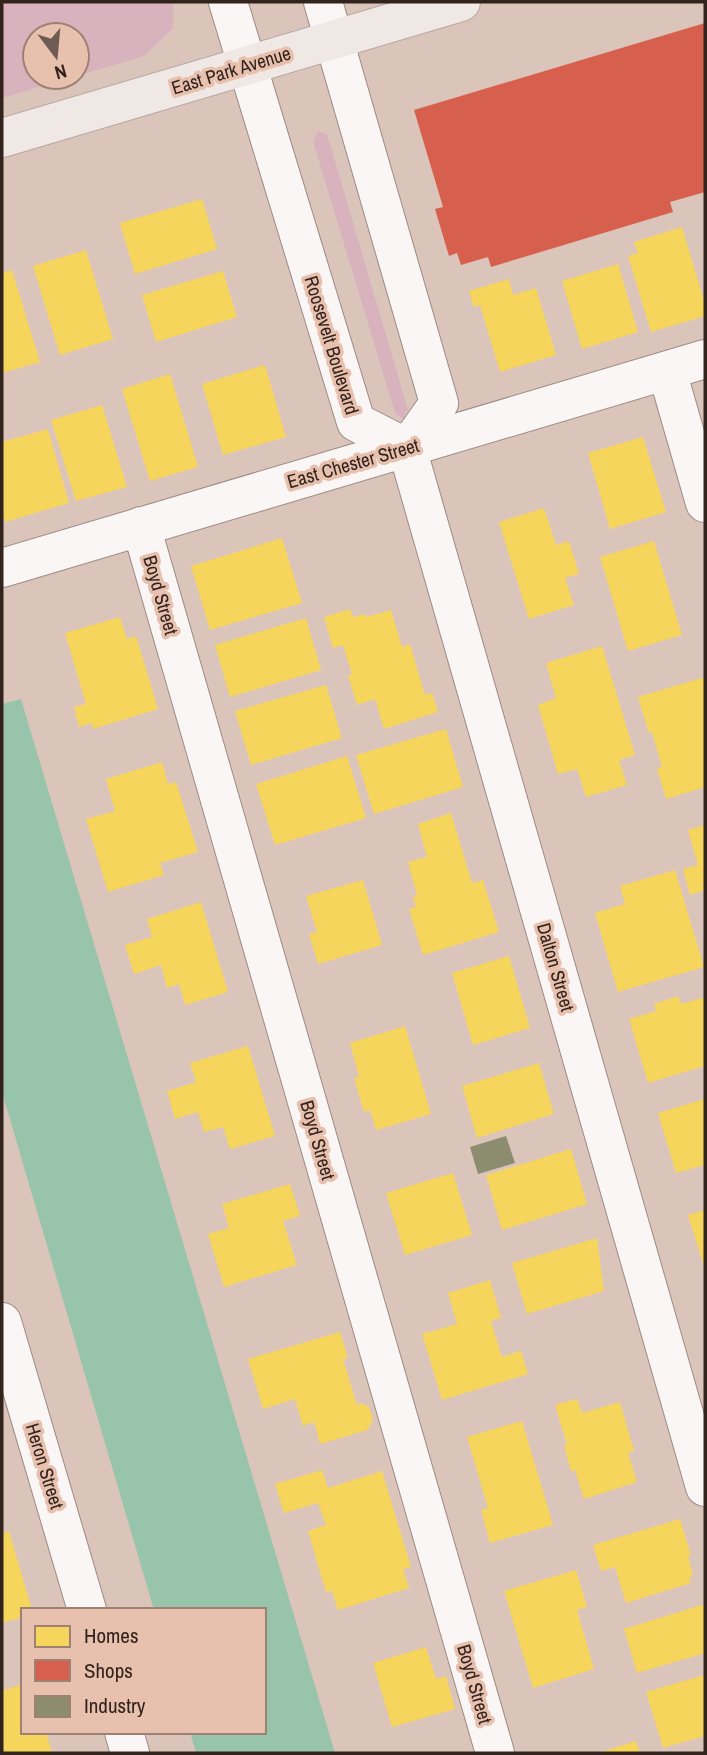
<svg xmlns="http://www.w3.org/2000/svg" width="707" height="1755" font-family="'Archivo Narrow',sans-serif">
<rect width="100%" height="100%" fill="#dbc5bb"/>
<!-- green -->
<path fill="#d8b2bd" d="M2 2H173V28L144 56 77 76V35H35V77H73L2 98Z
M318 131 327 134 408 410 403 419 395 413 313 141Z"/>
<!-- water -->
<path fill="#98c4ab" d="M21 699 335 1753H196L190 1732H264V1610H154L2 1092V704Z"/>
<!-- homes -->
<path fill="#f6d55c" d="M202 199 217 249 135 274 120 223Z
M682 227 705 304V316L651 332 628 256 638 253 634 242Z
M86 250 113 339 60 355 33 266Z
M618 264 638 332 582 349 562 281Z
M12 270 40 362 2 373V273Z
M223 271 237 317 156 342 142 295Z
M509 279 513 295 536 288 556 355 500 372 480 305 474 307 469 291Z
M265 365 286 437 223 455 202 384Z
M170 374 198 467 150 481 122 389Z
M102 405 127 487 76 501 51 420Z
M48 429 69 503 5 522 2 512V442Z
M643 437 666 512 610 529 588 453Z
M544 508 556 545 569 541 579 574 565 578 574 605 529 619 499 522Z
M282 538 302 603 210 630 191 566Z
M654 541 682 635 628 651 600 557Z
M350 609 353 617 365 614 366 617 391 610 402 647 410 644 425 695 432 693 438 712 384 729 375 699 357 705 348 675 352 674 343 645 333 648 324 617Z
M120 617 127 639 136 636 158 709 93 729 92 723 79 727 74 707 86 704 65 633Z
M306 618 321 670 230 697 215 645Z
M602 646 635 755 619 760 627 785 586 797 577 769 558 774 538 705 556 698 546 663Z
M705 677V787L666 799 657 768 662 767 652 732 649 733 638 697Z
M326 685 342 738 251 765 235 711Z
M446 729 463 787 374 814 356 755Z
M347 756 366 818 275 845 256 784Z
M162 762 168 784 176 782 198 852 160 863 164 875 108 892 86 819 115 811 106 779Z
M451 813 472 883 483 880 499 932 423 955 409 909 416 907 413 897 417 896 408 862 427 857 418 824Z
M705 825V890L690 895 683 869 698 865 688 830Z
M675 870 704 967 618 992 595 913 625 904 620 886Z
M363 880 382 945 318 964 309 934 317 932 306 896Z
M201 902 228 992 185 1005 179 984 167 988 161 965 134 974 125 945 152 937 147 919Z
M509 956 530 1028 473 1045 452 973Z
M678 996 681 1004 705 997V1066L648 1083 629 1019 656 1011 654 1004Z
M405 1026 431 1114 376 1130 370 1110 364 1112 354 1078 359 1077 350 1043Z
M248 1046 275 1136 230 1149 223 1127 204 1132 198 1112 175 1119 167 1091 196 1082 190 1063Z
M539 1063 554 1114 477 1138 462 1086Z
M705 1099V1165L676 1173 658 1113Z
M571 1149 587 1204 502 1230 486 1175Z
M453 1173 472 1235 405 1255 386 1193Z
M290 1184 300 1216 283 1221 297 1265 224 1287 208 1234 229 1228 222 1204Z
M705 1210V1270L688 1215Z
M597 1238 604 1291 527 1314 512 1263Z
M490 1280 501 1318 491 1321 502 1357 521 1351 528 1374 442 1400 422 1334 457 1324 448 1293Z
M340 1332 348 1358 343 1359 357 1405 361 1403 369 1407 373 1419 368 1430 320 1444 314 1422 303 1426 295 1399 263 1409 248 1359Z
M577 1399 582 1413 620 1402 634 1451 628 1453 637 1482 584 1499 575 1470 571 1471 564 1446 567 1445 555 1405Z
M522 1421 553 1525 490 1543 481 1510 488 1508 467 1437Z
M322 1470 328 1488 382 1471 411 1567 403 1569 409 1588 338 1610 332 1591 326 1592 308 1531 326 1525 318 1503 284 1513 275 1484Z
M680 1519 691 1555 688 1556 693 1576 689 1577 691 1583 626 1603 615 1567 601 1571 593 1545Z
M9 1531 32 1610H23V1617L2 1623V1534Z
M576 1570 587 1607 577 1610 594 1669 533 1688 504 1591Z
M705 1604V1653L637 1673 624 1629Z
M426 1647 436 1679 446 1676 455 1709 392 1727 373 1663Z
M705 1675V1736L663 1748 646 1692Z
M23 1684V1732H46L52 1753H2V1691Z
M636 1741 640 1753H598Z"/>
<!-- shops -->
<path fill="#d6604d" d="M705 23V192L670 202 673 212 491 267 488 257 461 265 457 253 449 256 435 209 443 207 414 110Z"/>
<!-- industry -->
<path fill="#8c8c6e" d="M506 1136 515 1163 478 1174 470 1147Z"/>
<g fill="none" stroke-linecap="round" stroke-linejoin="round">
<!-- minor casing -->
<g stroke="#9c8b83" stroke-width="40">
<path id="minor" d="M228 2 356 422 407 448
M323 2 439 403 407 448
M667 371 705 503
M407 448 705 1487
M141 526 495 1753
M2 568 705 359
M2 1322 87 1610
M124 1732 130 1753"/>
</g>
<!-- trunk casing -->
<g stroke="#b3a7a1" stroke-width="40">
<path id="trunk" d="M2 138 461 2"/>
</g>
<!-- minor -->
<use href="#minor" stroke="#faf6f5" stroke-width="38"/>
<!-- trunk -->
<use href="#trunk" stroke="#f0e8e4" stroke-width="38"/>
</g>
<g text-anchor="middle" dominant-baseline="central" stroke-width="7" stroke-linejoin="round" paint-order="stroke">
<!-- street labels -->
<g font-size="19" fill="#32231c" stroke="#e8c0ae">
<text transform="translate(231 70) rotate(-17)">East Park Avenue</text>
<text transform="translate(332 345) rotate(73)">Roosevelt Boulevard</text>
<text transform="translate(353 463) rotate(-16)">East Chester Street</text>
<text transform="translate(161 595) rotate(74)">Boyd Street</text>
<text transform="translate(556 967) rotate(74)">Dalton Street</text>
<text transform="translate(318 1140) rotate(74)">Boyd Street</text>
<text transform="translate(45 1466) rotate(73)">Heron Street</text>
<text transform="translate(475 1684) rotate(74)">Boyd Street</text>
</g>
</g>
<!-- border -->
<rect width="707" height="1755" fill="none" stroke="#32231c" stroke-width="7"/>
<!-- legend -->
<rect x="21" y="1608" width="245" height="126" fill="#e8c0ae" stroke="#9f8174" stroke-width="2"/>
<rect x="35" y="1626" width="35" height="21" fill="#f6d55c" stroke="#9f8174" stroke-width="2"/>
<text x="84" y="1643" font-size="21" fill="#32231c">Homes</text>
<rect x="35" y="1660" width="35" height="21" fill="#d6604d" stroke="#9f8174" stroke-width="2"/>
<text x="84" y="1678" font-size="21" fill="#32231c">Shops</text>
<rect x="35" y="1696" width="35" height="21" fill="#8c8c6e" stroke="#9f8174" stroke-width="2"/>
<text x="84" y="1713" font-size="21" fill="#32231c">Industry</text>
<!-- north arrow -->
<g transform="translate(56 56) rotate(164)"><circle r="33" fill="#e8c0ae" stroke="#9f8174" stroke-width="2"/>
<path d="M0-5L12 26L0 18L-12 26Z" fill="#6d5c54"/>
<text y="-10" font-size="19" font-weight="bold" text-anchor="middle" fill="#32231c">N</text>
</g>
</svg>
